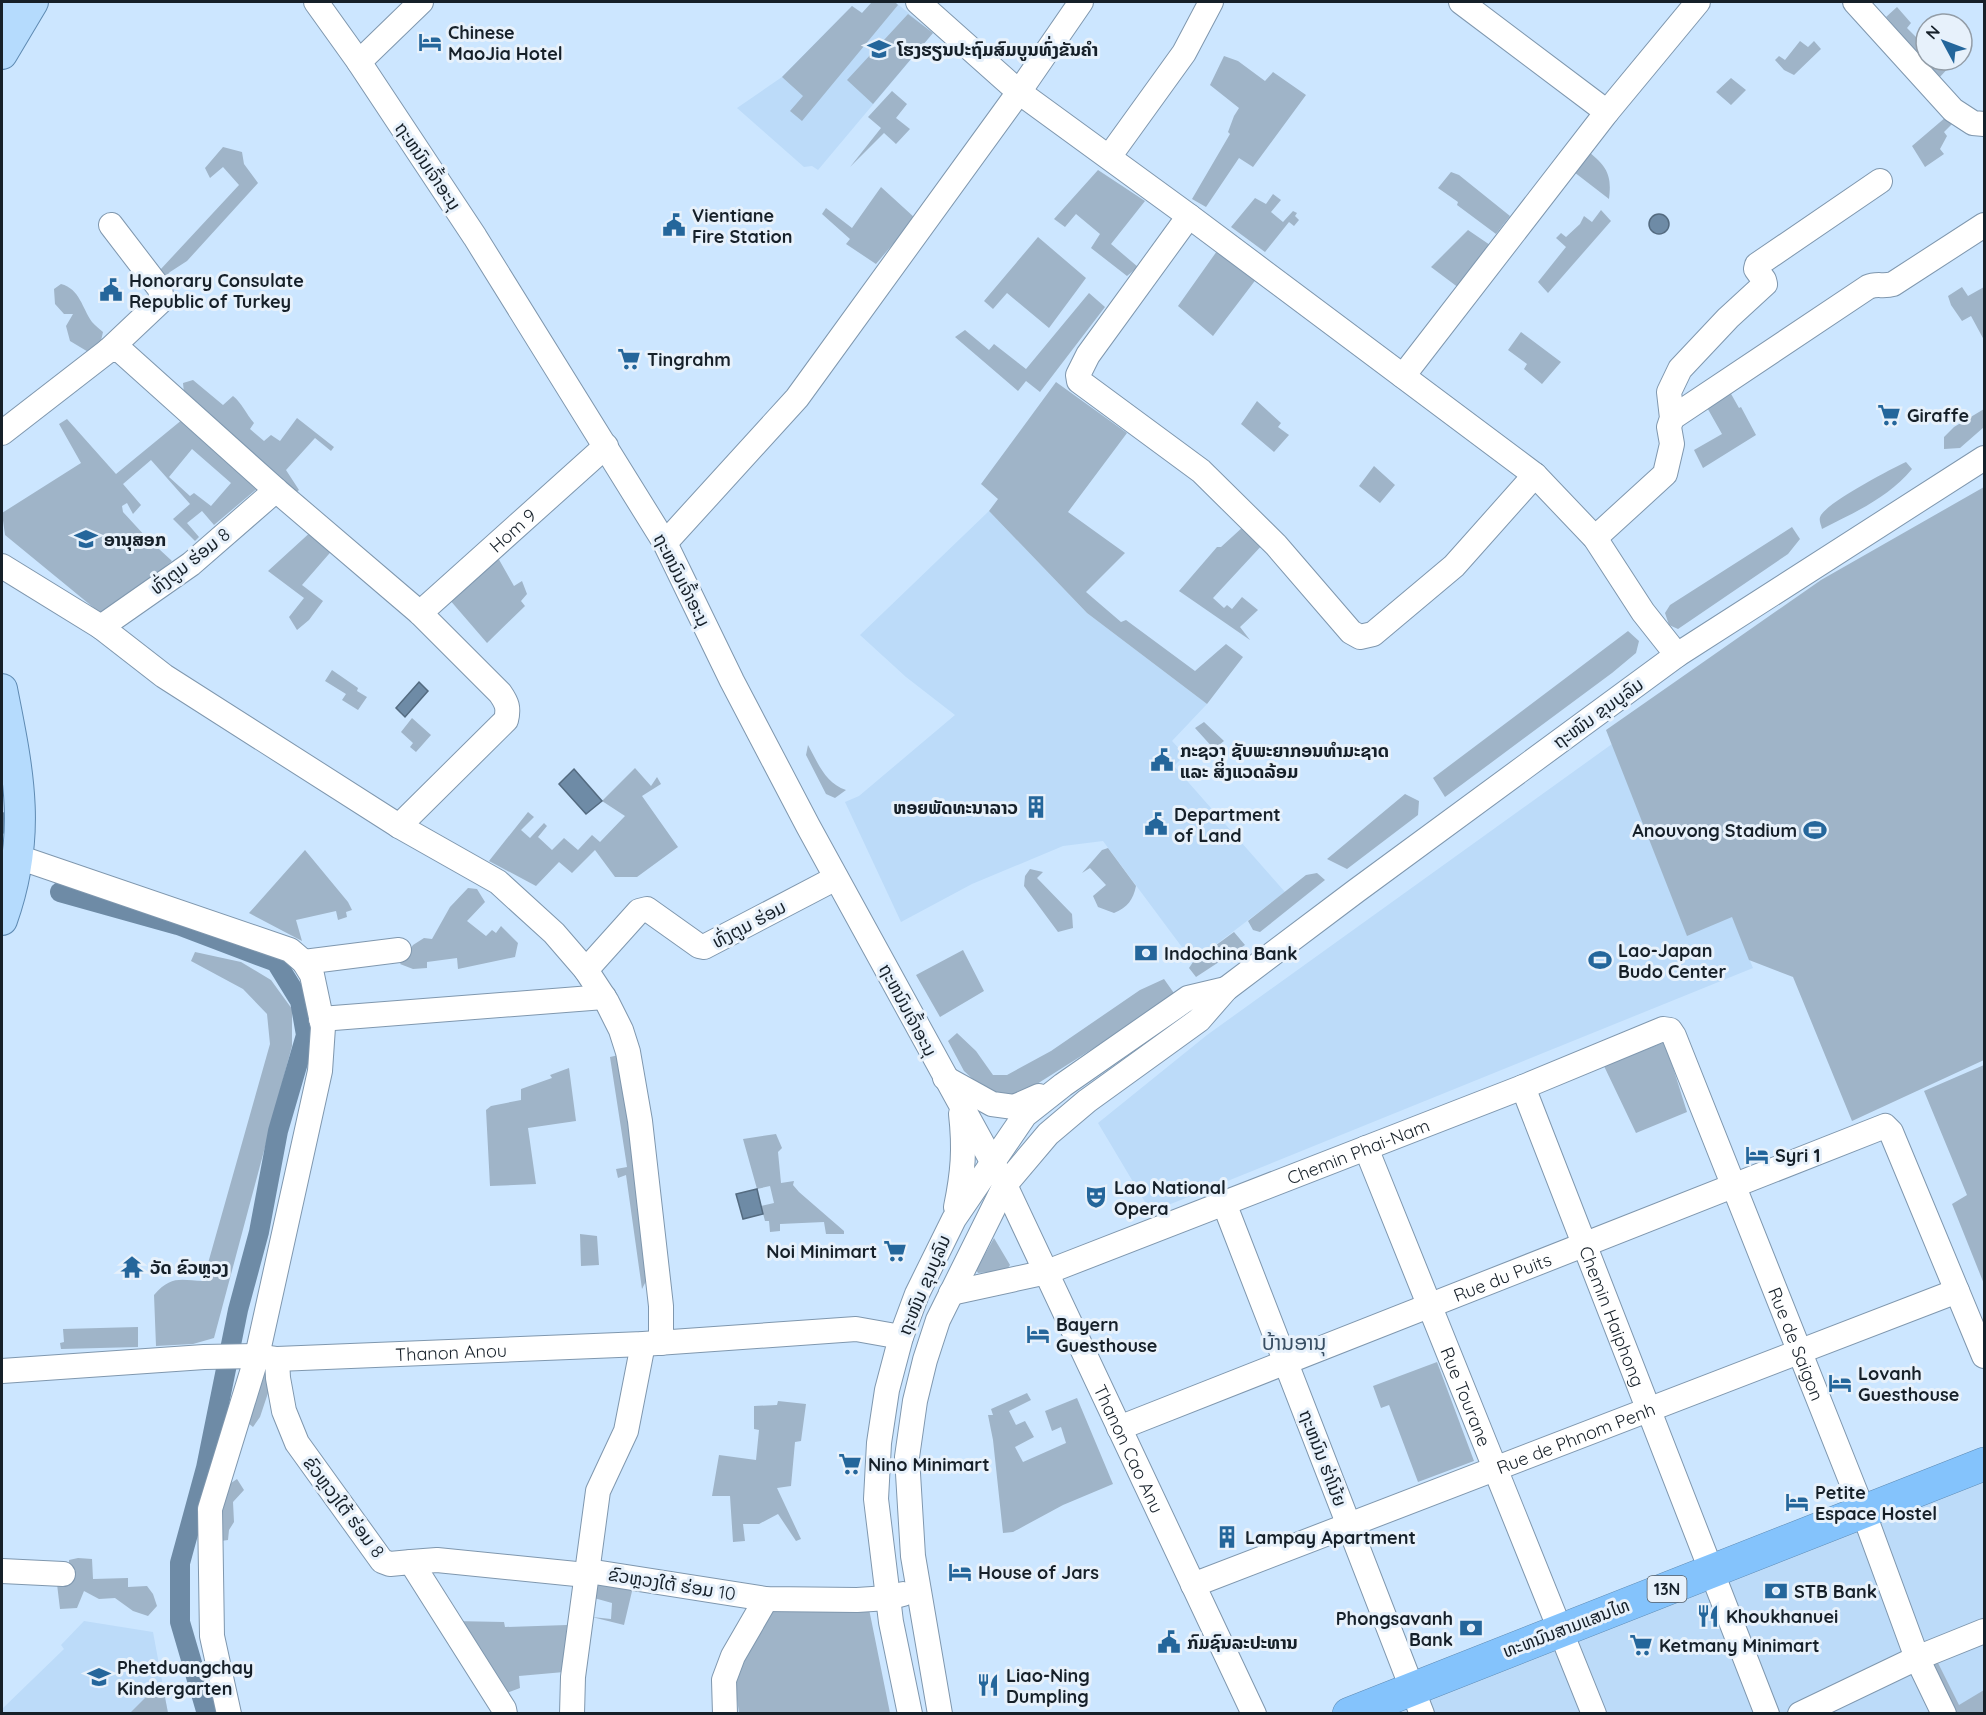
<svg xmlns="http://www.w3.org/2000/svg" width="1986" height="1715" font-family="Quicksand,'Noto Sans Lao',sans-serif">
<rect width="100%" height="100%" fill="#cce6ff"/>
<!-- built -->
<path fill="#bcdbf9" d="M872 2H895L933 33 818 170 812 166 804 167 737 108 782 77 852 6 862 13Z
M989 511 1087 613 1207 704 1172 741 1185 755 1174 766 1285 892 1193 962 1103 841 1063 846 972 884 901 922 845 802 859 796 955 715 906 677 860 635Z
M1612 744 1687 935 1732 916 1753 968 1151 1212 1098 1123 1207 1035Z
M1984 1472V1713H1357Z
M84 1621 153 1632 168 1713 2 1714V1709L64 1649 61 1645Z"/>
<!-- green -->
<path fill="#9fb4c8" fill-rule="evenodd" d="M872 2H895L898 5 802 121 790 111 803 96 782 77 852 6 862 13Z
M1897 7 1911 23 1907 28 1922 43 1926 40V60H1946L1951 65 1939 78 1886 17Z
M908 14 933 33 873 104 847 80Z
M1800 41 1808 47 1814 41 1821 49 1794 75 1784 70 1775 60 1779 56 1785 60Z
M1224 56 1238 61 1265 81 1273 72 1306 95 1253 167 1239 158 1206 207 1192 199 1230 134 1228 132 1234 116 1239 108 1210 85Z
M1731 78 1746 90 1731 105 1716 92Z
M892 91 907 104 896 118 910 129 896 144 884 133 850 167 881 128 868 117Z
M1946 117 1954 122 1944 132 1947 136 1940 149 1944 154 1925 167 1912 146Z
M223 147 242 152 244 164 258 183 187 261 170 272 156 286 160 270 239 185 223 167 210 178 205 168Z
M1589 152C1607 167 1612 175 1609 199L1574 172Z
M1098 170 1145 201 1111 244 1138 267 1127 276 1091 248 1100 234 1076 214 1065 227 1054 219Z
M1451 172 1459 175 1510 216 1496 234 1457 205 1458 202 1438 188Z
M881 187 915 218 876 264 846 244 850 239 822 214 826 208 852 228Z
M1273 194 1281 200 1271 212 1283 222 1293 211 1297 213 1295 216 1299 220 1294 226 1289 222 1265 252 1231 227 1255 198 1266 204Z
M1601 210 1611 221 1548 293 1538 282 1566 247 1556 238 1561 233 1566 237 1580 224 1584 216 1592 222Z
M1468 230 1490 245 1459 288 1431 267Z
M1038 237 1086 278 1049 328 1007 293 993 309 984 301Z
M1217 251 1257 278 1213 336 1178 306Z
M61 284C80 289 82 308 92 322 95 325 99 329 103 332L100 345 90 353 70 341 66 326 73 314H64L55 304 54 289Z
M1962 287 1968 296 1984 287V340L1971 316 1962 321 1951 305 1948 296Z
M1089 293 1105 307 1040 392 1026 381 1018 391 955 337 965 330 989 350 994 344 1026 369Z
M1521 332 1561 362 1542 384 1524 369 1527 364 1508 350Z
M193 380 223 405 233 396C242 403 246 414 254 423L250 429 264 441 271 435 280 441 297 418 334 447 331 451 315 438 286 470 299 490 294 494 184 393 183 383Z
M1056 382 1127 433 1068 512 1125 553 1086 592 1121 622 1126 620 1195 671 1226 644 1243 657 1207 704 1087 613 989 511 998 499 981 484Z
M1726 385 1739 408 1741 407 1756 435 1703 468 1694 450 1722 434 1705 404Z
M1257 401 1281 423 1278 427 1289 435 1274 452 1241 424Z
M1984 409V427L1960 448 1944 449V437L1954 427Z
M67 419 116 474 183 419 259 487 214 525 202 511 187 523 199 537 195 541 173 519 190 504 151 460 123 484 141 505 133 514 127 503 122 506 123 512 146 537 172 561 105 617 5 535 2 513 81 463 59 424ZM192 449 231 483 211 506 194 493 190 496 169 477Z
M1906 462 1912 469C1888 498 1855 512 1822 529 1821 524 1818 520 1821 515 1830 501 1889 470 1906 462Z
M1374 466 1395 485 1380 503 1359 486Z
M1984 487V1060L1852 1121 1793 977 1749 960 1732 917 1687 936 1606 730 1821 580Z
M1244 526 1264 543 1213 598 1224 608 1227 605 1232 609 1242 597 1258 610 1240 627 1250 640 1179 591 1217 547H1221Z
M1792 527 1800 539 1788 554 1678 629 1669 625 1665 613 1670 605Z
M314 529 335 547 302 585 323 601 309 620 297 630 289 617 304 598 268 571Z
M497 556 514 586 522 581 527 594 521 601 525 606 487 643 449 599Z
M1628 631 1639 641 1636 653 1612 673 1445 797 1433 778Z
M332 670 358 688 357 691 367 697 358 710 342 700 346 694 325 681Z
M412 718 431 735 416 752 410 747 413 743 401 732Z
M1204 722 1224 741 1214 749 1195 728Z
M808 745C818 763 825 783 846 790L835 798 826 794 806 755Z
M635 768 651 786 657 777 661 784 642 796 678 847 637 877H615L595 850 572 873 559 862 536 886 489 861 528 812 534 817 521 830 530 838 544 823 547 826 538 837 552 850 564 838 578 850 592 835 600 842 625 816 602 801Z
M1405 794 1419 801 1418 815 1347 869 1327 859Z
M1108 848 1136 886C1133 900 1128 907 1114 913L1098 907 1093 896 1106 885 1090 868 1082 873 1102 850Z
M305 850 348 902 352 910 346 912 347 917 338 920 336 911 296 920 302 941 249 913Z
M1030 869 1043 872 1037 878 1072 914 1073 928 1058 932 1024 886 1025 876Z
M1317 873 1325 880 1260 932 1253 930 1248 921 1306 875Z
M468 888 477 889 485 902 467 921 486 936 492 930 496 933 501 926 518 943 515 957 458 969 457 958 427 962V968L413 969 400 964 413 945 424 938 432 939 450 907Z
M1234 932 1245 945 1196 977 1189 968 1193 962Z
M963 950 984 991 940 1017 916 975Z
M195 952 241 962 271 980 292 1009V1046L214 1338 193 1344 156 1346 154 1295C171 1275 181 1280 203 1281L270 1044 267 1014 243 989 191 961Z
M1164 979 1176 996 1018 1096 988 1093 964 1071 948 1041 957 1033 976 1051 993 1075H1007L1051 1051 1140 990Z
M1665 1042 1687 1112 1636 1133 1604 1066Z
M619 1055 638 1158 649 1275 642 1289 626 1175 618 1178 616 1169 627 1167 610 1057Z
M1984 1065V1284L1952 1204 1967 1195 1924 1091Z
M569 1068 576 1121 528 1128 536 1184 490 1186 486 1110 491 1106 521 1100V1089L552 1078 550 1075Z
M776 1134 782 1148 778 1152 781 1183 794 1181 793 1185 799 1192 844 1231V1234H826L824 1222 780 1224V1231L770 1232 769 1221H765L761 1206 774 1203 770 1186 757 1189 743 1139Z
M580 1234 597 1236 599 1265 581 1266Z
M994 1238 1010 1265 1006 1271 978 1273 976 1270Z
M138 1327V1347L61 1349 60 1343 64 1342 63 1329Z
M1437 1362 1474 1461 1418 1482 1389 1405 1381 1408 1373 1386Z
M267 1369 272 1381 260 1417 253 1427 248 1423 260 1371Z
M1027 1393 1031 1400 1009 1411 1016 1425 1025 1421 1034 1437 1015 1447 1023 1462 1066 1443 1061 1427 1052 1431 1045 1411 1077 1398 1113 1484 1063 1505 1013 1532 1003 1533 993 1440 988 1415H993L991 1409Z
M778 1401 806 1404 801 1441 795 1442 791 1486 777 1488 801 1539 796 1541 778 1514 759 1524H743L745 1541 733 1542 730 1496H712L719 1455 756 1460 759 1430 754 1429V1406L777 1405Z
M237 1479 244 1490 233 1502 234 1522 229 1530 228 1540 221 1541 220 1516 228 1485Z
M78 1558 92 1559 93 1579 128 1578V1587L147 1586 153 1594 157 1606 148 1616 133 1611 115 1598 99 1599 84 1591 77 1608 60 1609 57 1584 69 1577V1560Z
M597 1581 633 1587 624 1625 592 1617 611 1619 612 1603 594 1598Z
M773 1608 869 1609 890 1713H739L734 1677Z
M453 1621 504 1622 505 1627 567 1625 564 1672 519 1676 520 1688 504 1694Z
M1935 1657 1959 1705 1984 1690V1713H1954L1925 1663Z
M164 1692 168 1713H130L147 1696Z"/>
<!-- water -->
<path fill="#6e8ba6" stroke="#546b80" stroke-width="1.5" d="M1649 224a10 10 0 1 1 20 0a10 10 0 1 1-20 0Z
M419 682 428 691 405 717 396 708Z
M574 769 602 801 586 814 559 784Z
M757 1189 763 1214 743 1219 736 1194Z"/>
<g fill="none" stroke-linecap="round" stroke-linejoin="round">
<!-- canal -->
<path stroke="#6e8ba6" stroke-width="20" d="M2 822V824
M60 892 178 925 276 962 300 1001 306 1035 278 1131 259 1232 238 1310 206 1468 180 1563V1622L207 1714"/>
<!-- minor casing -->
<g stroke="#7f97ae" stroke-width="26">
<g id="minor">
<path id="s1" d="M316 2 359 62 475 237 665 543 732 681 808 826 1005 1185 1254 1714"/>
<path d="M918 2 1019 92 1189 216 1535 475 1595 538 1643 612 1677 655"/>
<path d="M1461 2 1607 112"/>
<path d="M1855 2 1953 110 1973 123 1984 124"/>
<path d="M359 62 421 2"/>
<path d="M1109 157 1184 53 1211 2"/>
<path d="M1189 216 1088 355 1078 375 1079 381 1201 471 1276 545 1351 632 1360 637 1373 634 1454 566 1535 475"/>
<path d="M109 350 162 300 160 289 111 225"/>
<path d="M1403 376 1607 112 1698 2"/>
<path d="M1672 418 1868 287C1877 283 1883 287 1893 284L1984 225"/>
<path d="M2 433 109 350H120L276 490 420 613 500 693C507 703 509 708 506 720L399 826"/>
<path d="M1595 538 1665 474 1672 444 1669 427 1672 418 1669 392 1680 369 1728 318 1765 284 1764 280 1756 269 1757 265 1880 181"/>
<path d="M665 543 797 398 1019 92 1081 2"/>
<path d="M2 566 101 627 164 676 399 826 498 882 554 933 586 970 607 1002 621 1030 628 1052 640 1121 661 1306V1343"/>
<path id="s2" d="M420 613 606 446"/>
<path d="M101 627 191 564 276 490"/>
<path d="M18 857 290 950 304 962 312 975 323 1027 320 1071 257 1356 210 1509 212 1636 229 1714"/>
<path d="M304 962 399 950"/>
<path d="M586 970 639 911 647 909 699 946 704 947 836 878"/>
<path d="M321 1019 604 997"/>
<path d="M945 1078 992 1104 1014 1107 1039 1096"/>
<path id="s3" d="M1523 1087 1767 1714"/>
<path id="s4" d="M1366 1148 1594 1714"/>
<path d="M1224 1203 1422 1714"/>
<path d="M956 1207C963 1173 965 1149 961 1114"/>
<path id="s5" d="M951 1293 1047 1272 1523 1087 1663 1029 1670 1030 1674 1036 1863 1511 1917 1658 1944 1714"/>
<path d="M277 1359 278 1378 284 1411 297 1443 382 1561 390 1564 411 1562 504 1709 505 1714"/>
<path id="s6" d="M2 1371 204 1357 257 1356 277 1359 643 1344 856 1329 901 1337"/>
<path id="s7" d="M1119 1428 1885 1126 1891 1132 1984 1356"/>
<path d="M411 1562 437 1560 586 1575"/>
<path d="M2 1571 63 1574"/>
<path d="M588 1571 766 1599 857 1600 888 1598 903 1594"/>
<path id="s8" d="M1193 1585 1957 1291"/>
<path d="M572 1714 573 1677 598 1491 626 1431 643 1344"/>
<path d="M725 1714 724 1680 733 1656 766 1599"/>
<path d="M910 1714 891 1622 876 1499 879 1443 887 1390 901 1337 917 1294 954 1219 1025 1115 1063 1085 1188 998 1226 989"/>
<path d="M940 1714 913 1556 907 1457 915 1401 925 1360 938 1320 1005 1185 1048 1134 1087 1101 1199 1020 1226 989 1356 891 1677 655 1984 458"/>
<path d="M1800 1714 1917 1658 1984 1631"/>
</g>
</g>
<!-- major casing -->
<g stroke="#5e8ab2" stroke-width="32">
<path id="major" d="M2 9 6 2
M2 54 33 2
M2 689C19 774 32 836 2 920"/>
</g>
<!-- highway casing -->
<g stroke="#5e8ab2" stroke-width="34">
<path id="highway" d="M1349 1714 1984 1464"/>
</g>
<!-- minor -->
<use href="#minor" stroke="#fff" stroke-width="24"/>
<!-- major -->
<use href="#major" stroke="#b5dbfd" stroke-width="30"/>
<!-- highway -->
<use href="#highway" stroke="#84c3fc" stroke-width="33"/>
</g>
<!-- icons -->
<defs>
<g id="hotel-bare" transform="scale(1.8)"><path d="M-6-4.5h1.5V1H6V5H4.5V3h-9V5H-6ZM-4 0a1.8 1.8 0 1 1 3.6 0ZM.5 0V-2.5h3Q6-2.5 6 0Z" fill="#24669b" stroke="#e7f1fb" stroke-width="2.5" paint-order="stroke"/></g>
<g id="school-bare" transform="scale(1.8)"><path d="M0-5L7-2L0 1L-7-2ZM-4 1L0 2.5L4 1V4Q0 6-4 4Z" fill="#24669b" stroke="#e7f1fb" stroke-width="2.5" paint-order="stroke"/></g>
<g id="civic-bare" transform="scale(1.8)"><path d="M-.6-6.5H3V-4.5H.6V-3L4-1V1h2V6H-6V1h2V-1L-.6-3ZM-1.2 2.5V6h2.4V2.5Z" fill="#24669b" stroke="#e7f1fb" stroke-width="2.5" paint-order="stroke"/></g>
<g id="supermarket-bare" transform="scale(1.8)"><path d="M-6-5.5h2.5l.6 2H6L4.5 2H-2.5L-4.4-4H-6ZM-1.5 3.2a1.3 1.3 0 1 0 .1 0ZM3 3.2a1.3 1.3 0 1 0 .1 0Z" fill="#24669b" stroke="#e7f1fb" stroke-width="2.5" paint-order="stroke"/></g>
<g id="building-bare" transform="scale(1.8)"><path d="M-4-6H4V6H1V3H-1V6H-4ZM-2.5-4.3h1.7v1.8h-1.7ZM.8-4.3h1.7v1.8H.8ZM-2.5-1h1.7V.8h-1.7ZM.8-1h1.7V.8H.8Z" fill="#24669b" stroke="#e7f1fb" stroke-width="2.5" paint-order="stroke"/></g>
<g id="stadium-bare" transform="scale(1.8)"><path d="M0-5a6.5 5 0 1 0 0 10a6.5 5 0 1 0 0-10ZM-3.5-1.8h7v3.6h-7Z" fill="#24669b" stroke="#e7f1fb" stroke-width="2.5" paint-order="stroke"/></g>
<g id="bank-bare" transform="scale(1.8)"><path d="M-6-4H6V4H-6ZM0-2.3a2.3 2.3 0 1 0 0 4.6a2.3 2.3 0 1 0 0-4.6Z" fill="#24669b" stroke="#e7f1fb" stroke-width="2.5" paint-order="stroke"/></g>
<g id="theatre-bare" transform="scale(1.8)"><path d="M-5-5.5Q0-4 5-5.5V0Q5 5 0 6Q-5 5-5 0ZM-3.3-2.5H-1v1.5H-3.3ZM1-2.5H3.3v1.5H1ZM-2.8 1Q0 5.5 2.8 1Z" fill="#24669b" stroke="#e7f1fb" stroke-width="2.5" paint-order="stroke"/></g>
<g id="temple-bare" transform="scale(1.8)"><path d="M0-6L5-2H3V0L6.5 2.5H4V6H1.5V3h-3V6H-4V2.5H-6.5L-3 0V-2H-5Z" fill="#24669b" stroke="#e7f1fb" stroke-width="2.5" paint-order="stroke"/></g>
<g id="restaurant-bare" transform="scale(1.8)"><path d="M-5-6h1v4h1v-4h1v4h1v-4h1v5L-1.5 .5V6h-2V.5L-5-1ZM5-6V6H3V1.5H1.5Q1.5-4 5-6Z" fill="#24669b" stroke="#e7f1fb" stroke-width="2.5" paint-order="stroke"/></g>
</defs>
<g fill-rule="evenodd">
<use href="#hotel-bare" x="430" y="42"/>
<use href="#school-bare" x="879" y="49"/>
<use href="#civic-bare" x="674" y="225"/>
<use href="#civic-bare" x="111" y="290"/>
<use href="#supermarket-bare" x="629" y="359"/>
<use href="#supermarket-bare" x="1889" y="415"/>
<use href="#school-bare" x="86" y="539"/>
<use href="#civic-bare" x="1162" y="760"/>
<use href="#building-bare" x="1036" y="807"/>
<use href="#civic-bare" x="1156" y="824"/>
<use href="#stadium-bare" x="1815" y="830"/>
<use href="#bank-bare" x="1146" y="953"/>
<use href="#stadium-bare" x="1600" y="960"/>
<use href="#hotel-bare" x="1757" y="1155"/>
<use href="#theatre-bare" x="1096" y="1197"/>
<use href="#supermarket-bare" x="895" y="1251"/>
<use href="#temple-bare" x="132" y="1267"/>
<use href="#hotel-bare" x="1038" y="1334"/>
<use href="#hotel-bare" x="1840" y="1383"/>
<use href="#supermarket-bare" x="850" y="1464"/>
<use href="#hotel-bare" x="1797" y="1502"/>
<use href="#building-bare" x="1227" y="1537"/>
<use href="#hotel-bare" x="960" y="1572"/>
<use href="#bank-bare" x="1776" y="1591"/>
<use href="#restaurant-bare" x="1708" y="1616"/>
<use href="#bank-bare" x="1471" y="1628"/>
<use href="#civic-bare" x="1169" y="1642"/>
<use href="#supermarket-bare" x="1641" y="1645"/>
<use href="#school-bare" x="99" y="1677"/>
<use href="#restaurant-bare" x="988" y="1685"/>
</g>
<g text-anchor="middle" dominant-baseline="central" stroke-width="6" stroke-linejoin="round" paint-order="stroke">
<!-- shield labels -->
<rect fill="#e7f1fb" stroke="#555f68" stroke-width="1.5" x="1647.5" y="1576" width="39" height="26" rx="4.5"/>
<g font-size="16" font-weight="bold" fill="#162029">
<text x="1667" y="1589">13N</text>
</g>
<!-- poi labels -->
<g font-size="18" font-weight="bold" fill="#162029" stroke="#e7f1fb" text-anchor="start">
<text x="448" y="32">Chinese<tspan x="448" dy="21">MaoJia Hotel</tspan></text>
<text x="897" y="49">ໂຮງຮຽນປະຖົມສົມບູນທົ່ງຂັນຄຳ</text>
<text x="692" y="215">Vientiane<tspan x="692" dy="21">Fire Station</tspan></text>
<text x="129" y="280">Honorary Consulate<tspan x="129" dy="21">Republic of Turkey</tspan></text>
<text x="647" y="359">Tingrahm</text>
<text x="1907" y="415">Giraffe</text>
<text x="104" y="539">ອານຸສອກ</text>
<text x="1180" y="750">ກະຊວງ ຊັບພະຍາກອນທຳມະຊາດ<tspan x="1180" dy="21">ແລະ ສິ່ງແວດລ້ອມ</tspan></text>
<text x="1018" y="807" text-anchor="end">ຫອຍພັດທະນາລາວ</text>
<text x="1174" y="814">Department<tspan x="1174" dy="21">of Land</tspan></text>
<text x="1797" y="830" text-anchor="end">Anouvong Stadium</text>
<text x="1618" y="950">Lao-Japan<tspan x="1618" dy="21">Budo Center</tspan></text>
<text x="1164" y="953">Indochina Bank</text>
<text x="1775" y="1155">Syri 1</text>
<text x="1114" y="1187">Lao National<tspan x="1114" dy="21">Opera</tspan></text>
<text x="877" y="1251" text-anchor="end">Noi Minimart</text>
<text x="150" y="1267">ວັດ ຂົວຫຼວງ</text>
<text x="1056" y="1324">Bayern<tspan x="1056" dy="21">Guesthouse</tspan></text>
<text x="1858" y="1373">Lovanh<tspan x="1858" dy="21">Guesthouse</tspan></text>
<text x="868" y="1464">Nino Minimart</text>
<text x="1815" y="1492">Petite<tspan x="1815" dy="21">Espace Hostel</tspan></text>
<text x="1245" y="1537">Lampay Apartment</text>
<text x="978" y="1572">House of Jars</text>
<text x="1794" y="1591">STB Bank</text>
<text x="1726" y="1616">Khoukhanuei</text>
<text x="1453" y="1618" text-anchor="end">Phongsavanh<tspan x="1453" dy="21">Bank</tspan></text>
<text x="1187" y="1642">ກົມຊົນລະປະທານ</text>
<text x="1659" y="1645">Ketmany Minimart</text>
<text x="117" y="1667">Phetduangchay<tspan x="117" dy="21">Kindergarten</tspan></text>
<text x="1006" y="1675">Liao-Ning<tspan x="1006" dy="21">Dumpling</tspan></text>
</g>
<!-- street labels -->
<g font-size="18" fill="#162029" stroke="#e7f1fb">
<text transform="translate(428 166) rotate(56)">ຖະຫນົນເຈົ້າອະນຸ</text>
<text stroke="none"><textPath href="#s2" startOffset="124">Hom 9</textPath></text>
<text transform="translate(190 561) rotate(-38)">ທົ່ງຕູມ ຮ່ອມ 8</text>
<text transform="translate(682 580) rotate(63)">ຖະຫນົນເຈົ້າອະນຸ</text>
<text transform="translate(1598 713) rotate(-36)">ຖະໜົນ ຂຸນບູລົມ</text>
<text transform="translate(749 924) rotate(-28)">ທົ່ງຕູມ ຮ່ອມ</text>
<text transform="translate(908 1010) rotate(62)">ຖະຫນົນເຈົ້າອະນຸ</text>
<text stroke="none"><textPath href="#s5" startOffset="432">Chemin Phai-Nam</textPath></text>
<text stroke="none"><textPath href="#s7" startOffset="412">Rue du Puits</textPath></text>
<text transform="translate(924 1285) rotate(-67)">ຖະໜົນ ຂຸນບູລົມ</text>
<text stroke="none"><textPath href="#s3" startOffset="246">Chemin Haiphong</textPath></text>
<text stroke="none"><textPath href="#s5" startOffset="1106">Rue de Saigon</textPath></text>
<text stroke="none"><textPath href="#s6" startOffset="450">Thanon Anou</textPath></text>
<text stroke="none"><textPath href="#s4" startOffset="268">Rue Tourane</textPath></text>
<text stroke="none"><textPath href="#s8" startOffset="410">Rue de Phnom Penh</textPath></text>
<text stroke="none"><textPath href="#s1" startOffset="1662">Thanon Cao Anu</textPath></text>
<text transform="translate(1323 1458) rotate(69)">ຖະຫນົນ ຮ່າໂນ້ຍ</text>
<text transform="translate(344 1507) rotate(53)">ຂົວຫຼວງໃຕ້ ຮ່ອມ 8</text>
<text transform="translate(672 1584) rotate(9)">ຂົວຫຼວງໃຕ້ ຮ່ອມ 10</text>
<text transform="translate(1566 1628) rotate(-21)">ທະຫນົນສາມແສນໄທ</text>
</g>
<!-- quarter labels -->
<g font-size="21" fill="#374d62" stroke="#e7f1fb">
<text x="1294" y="1342">ບ້ານອານຸ</text>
</g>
</g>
<!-- border -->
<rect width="1986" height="1715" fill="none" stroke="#162029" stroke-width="6"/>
<!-- north arrow -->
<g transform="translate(1944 42) rotate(311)"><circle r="28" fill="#e7f1fb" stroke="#939da7" stroke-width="1.5"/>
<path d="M0-4.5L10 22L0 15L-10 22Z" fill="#24669b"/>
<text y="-9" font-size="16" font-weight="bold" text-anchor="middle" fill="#162029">N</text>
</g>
</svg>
